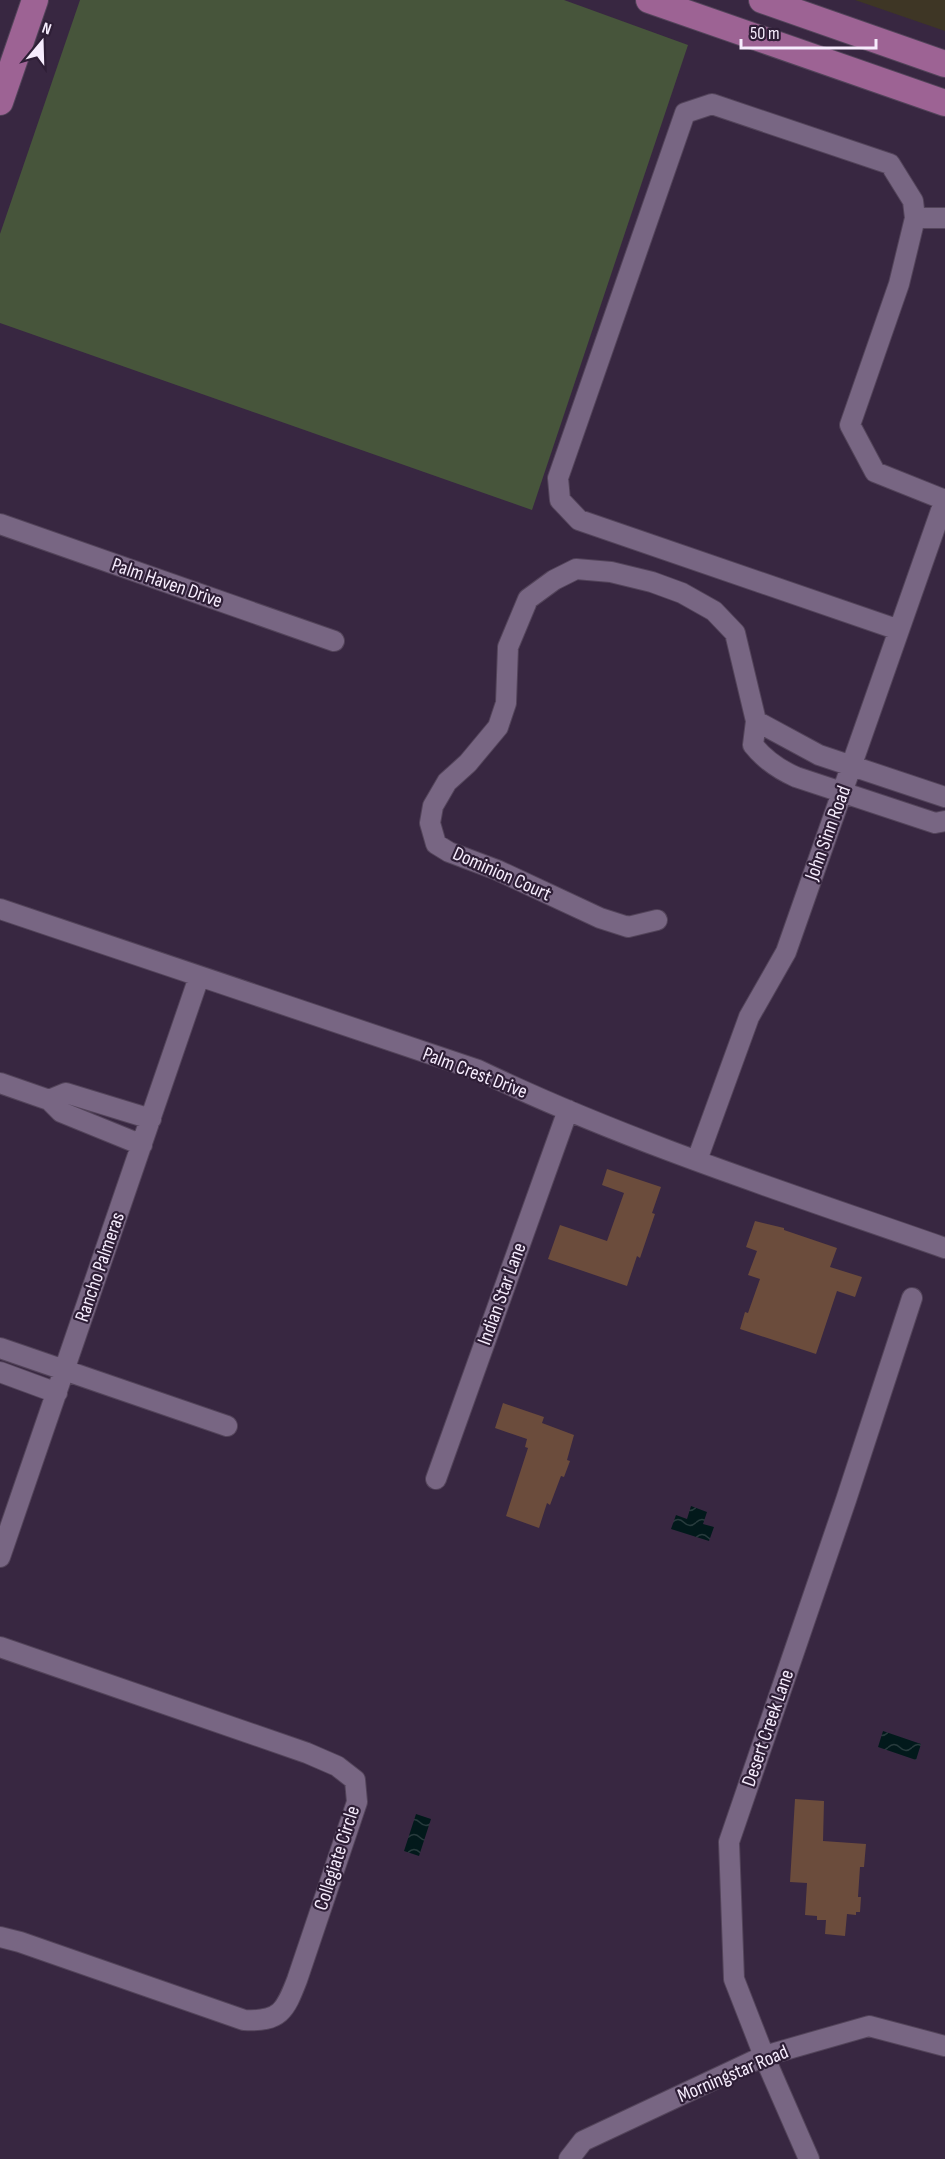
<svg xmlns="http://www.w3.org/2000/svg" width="945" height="2159" font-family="'Sofia Sans Condensed',sans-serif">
<defs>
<pattern id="water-waves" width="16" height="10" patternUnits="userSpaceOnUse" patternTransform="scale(1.5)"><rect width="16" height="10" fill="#02191b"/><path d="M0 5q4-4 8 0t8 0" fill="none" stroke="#283b3d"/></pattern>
</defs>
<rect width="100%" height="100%" fill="#382741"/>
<!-- medical -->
<path fill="#3e3625" d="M855 0H945V31Z"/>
<!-- green -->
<path fill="#47553b" d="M80 0H564L688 45 532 510 0 323V234Z"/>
<!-- water -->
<path fill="url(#water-waves)" d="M691 1506 707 1512 703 1524 714 1527 709 1541 671 1529 676 1515 687 1519Z
M883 1731 921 1744 916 1760 878 1747Z
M416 1814 431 1819 419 1856 404 1851Z"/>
<!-- building -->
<path fill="#6b4c3c" d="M607 1169 661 1187 652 1213 655 1214 640 1258 637 1256 627 1286 548 1259 560 1225 607 1241 624 1193 602 1185Z
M755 1221 784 1228V1230L837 1248 830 1267 862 1277 855 1297 837 1291 816 1354 740 1329 745 1312 748 1313 760 1279 748 1275 757 1251 746 1247Z
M503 1403 544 1417 542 1423 574 1435 567 1460 570 1461 564 1477 561 1476 550 1505 547 1503 539 1528 506 1516 528 1448 525 1447 527 1439 495 1428Z
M795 1799 824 1801 823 1841 866 1844 864 1867H860L858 1897H861L860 1912H856V1915L847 1914 845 1936 825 1934 826 1920H817V1916L805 1915 807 1883 790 1882Z"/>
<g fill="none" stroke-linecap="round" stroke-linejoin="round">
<!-- minor casing -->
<g stroke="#53445a" stroke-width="22">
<path id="minor" d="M915 218 899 284 850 425 875 472 945 500
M0 524 334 641
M899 630 579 520 560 500 558 478 685 113 712 104 890 164 913 201 915 218H945
M756 721 819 755 945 797
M0 909 478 1070C628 1142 788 1193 945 1248
M657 920 628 927 600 918 497 870 449 852 436 844 430 823 433 806 447 782 468 763 498 727 506 703 508 647 528 599 554 580 576 569 611 572 652 582 682 593 714 611 735 633 756 721 753 745C765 760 778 769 796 777L935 823 945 821
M0 1083 49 1100
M142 1145 61 1112 49 1100 66 1093 151 1119
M697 1160 749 1017 786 952 945 499
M0 1348 227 1426
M0 1372 57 1393
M436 1479 568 1110
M0 1557 199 977
M0 1647 307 1753 337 1766 355 1780 357 1802 297 1980C285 2011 280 2022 244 2020L20 1942 0 1937
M569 2159 583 2141 764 2056 869 2026 945 2046
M809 2159 764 2056 734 1979 729 1842 846 1500 912 1298"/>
</g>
<!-- major casing -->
<g stroke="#53445a" stroke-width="28">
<path id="major" d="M649 0 945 103
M762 0 945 64
M0 102 35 0"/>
</g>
<!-- minor -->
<use href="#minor" stroke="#786683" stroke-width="20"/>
<!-- major -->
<use href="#major" stroke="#9d6394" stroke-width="26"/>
</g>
<g text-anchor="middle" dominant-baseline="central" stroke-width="4.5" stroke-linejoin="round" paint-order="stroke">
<!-- street labels -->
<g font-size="20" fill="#f6ecfd" stroke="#2e1e36">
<text transform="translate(167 583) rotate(19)">Palm Haven Drive</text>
<text transform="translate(828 833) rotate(-70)">John Sinn Road</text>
<text transform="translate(502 874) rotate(24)">Dominion Court</text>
<text transform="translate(475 1073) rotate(21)">Palm Crest Drive</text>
<text transform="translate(100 1267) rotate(-71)">Rancho Palmeras</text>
<text transform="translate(502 1294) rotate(-70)">Indian Star Lane</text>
<text transform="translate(768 1728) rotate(-71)">Desert Creek Lane</text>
<text transform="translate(337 1858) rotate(-72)">Collegiate Circle</text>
<text transform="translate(733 2074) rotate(-23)">Morningstar Road</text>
</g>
</g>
<!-- north arrow -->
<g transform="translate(42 42) rotate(19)" stroke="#2e1e36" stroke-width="4.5" paint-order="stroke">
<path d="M0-4.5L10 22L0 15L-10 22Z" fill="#f6ecfd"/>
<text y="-9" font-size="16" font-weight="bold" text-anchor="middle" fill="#f6ecfd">N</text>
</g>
<!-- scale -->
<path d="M741 39v9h135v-9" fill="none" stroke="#f6ecfd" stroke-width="3"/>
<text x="750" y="39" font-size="18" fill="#f6ecfd" stroke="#2e1e36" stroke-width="4.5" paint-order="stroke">50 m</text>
</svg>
